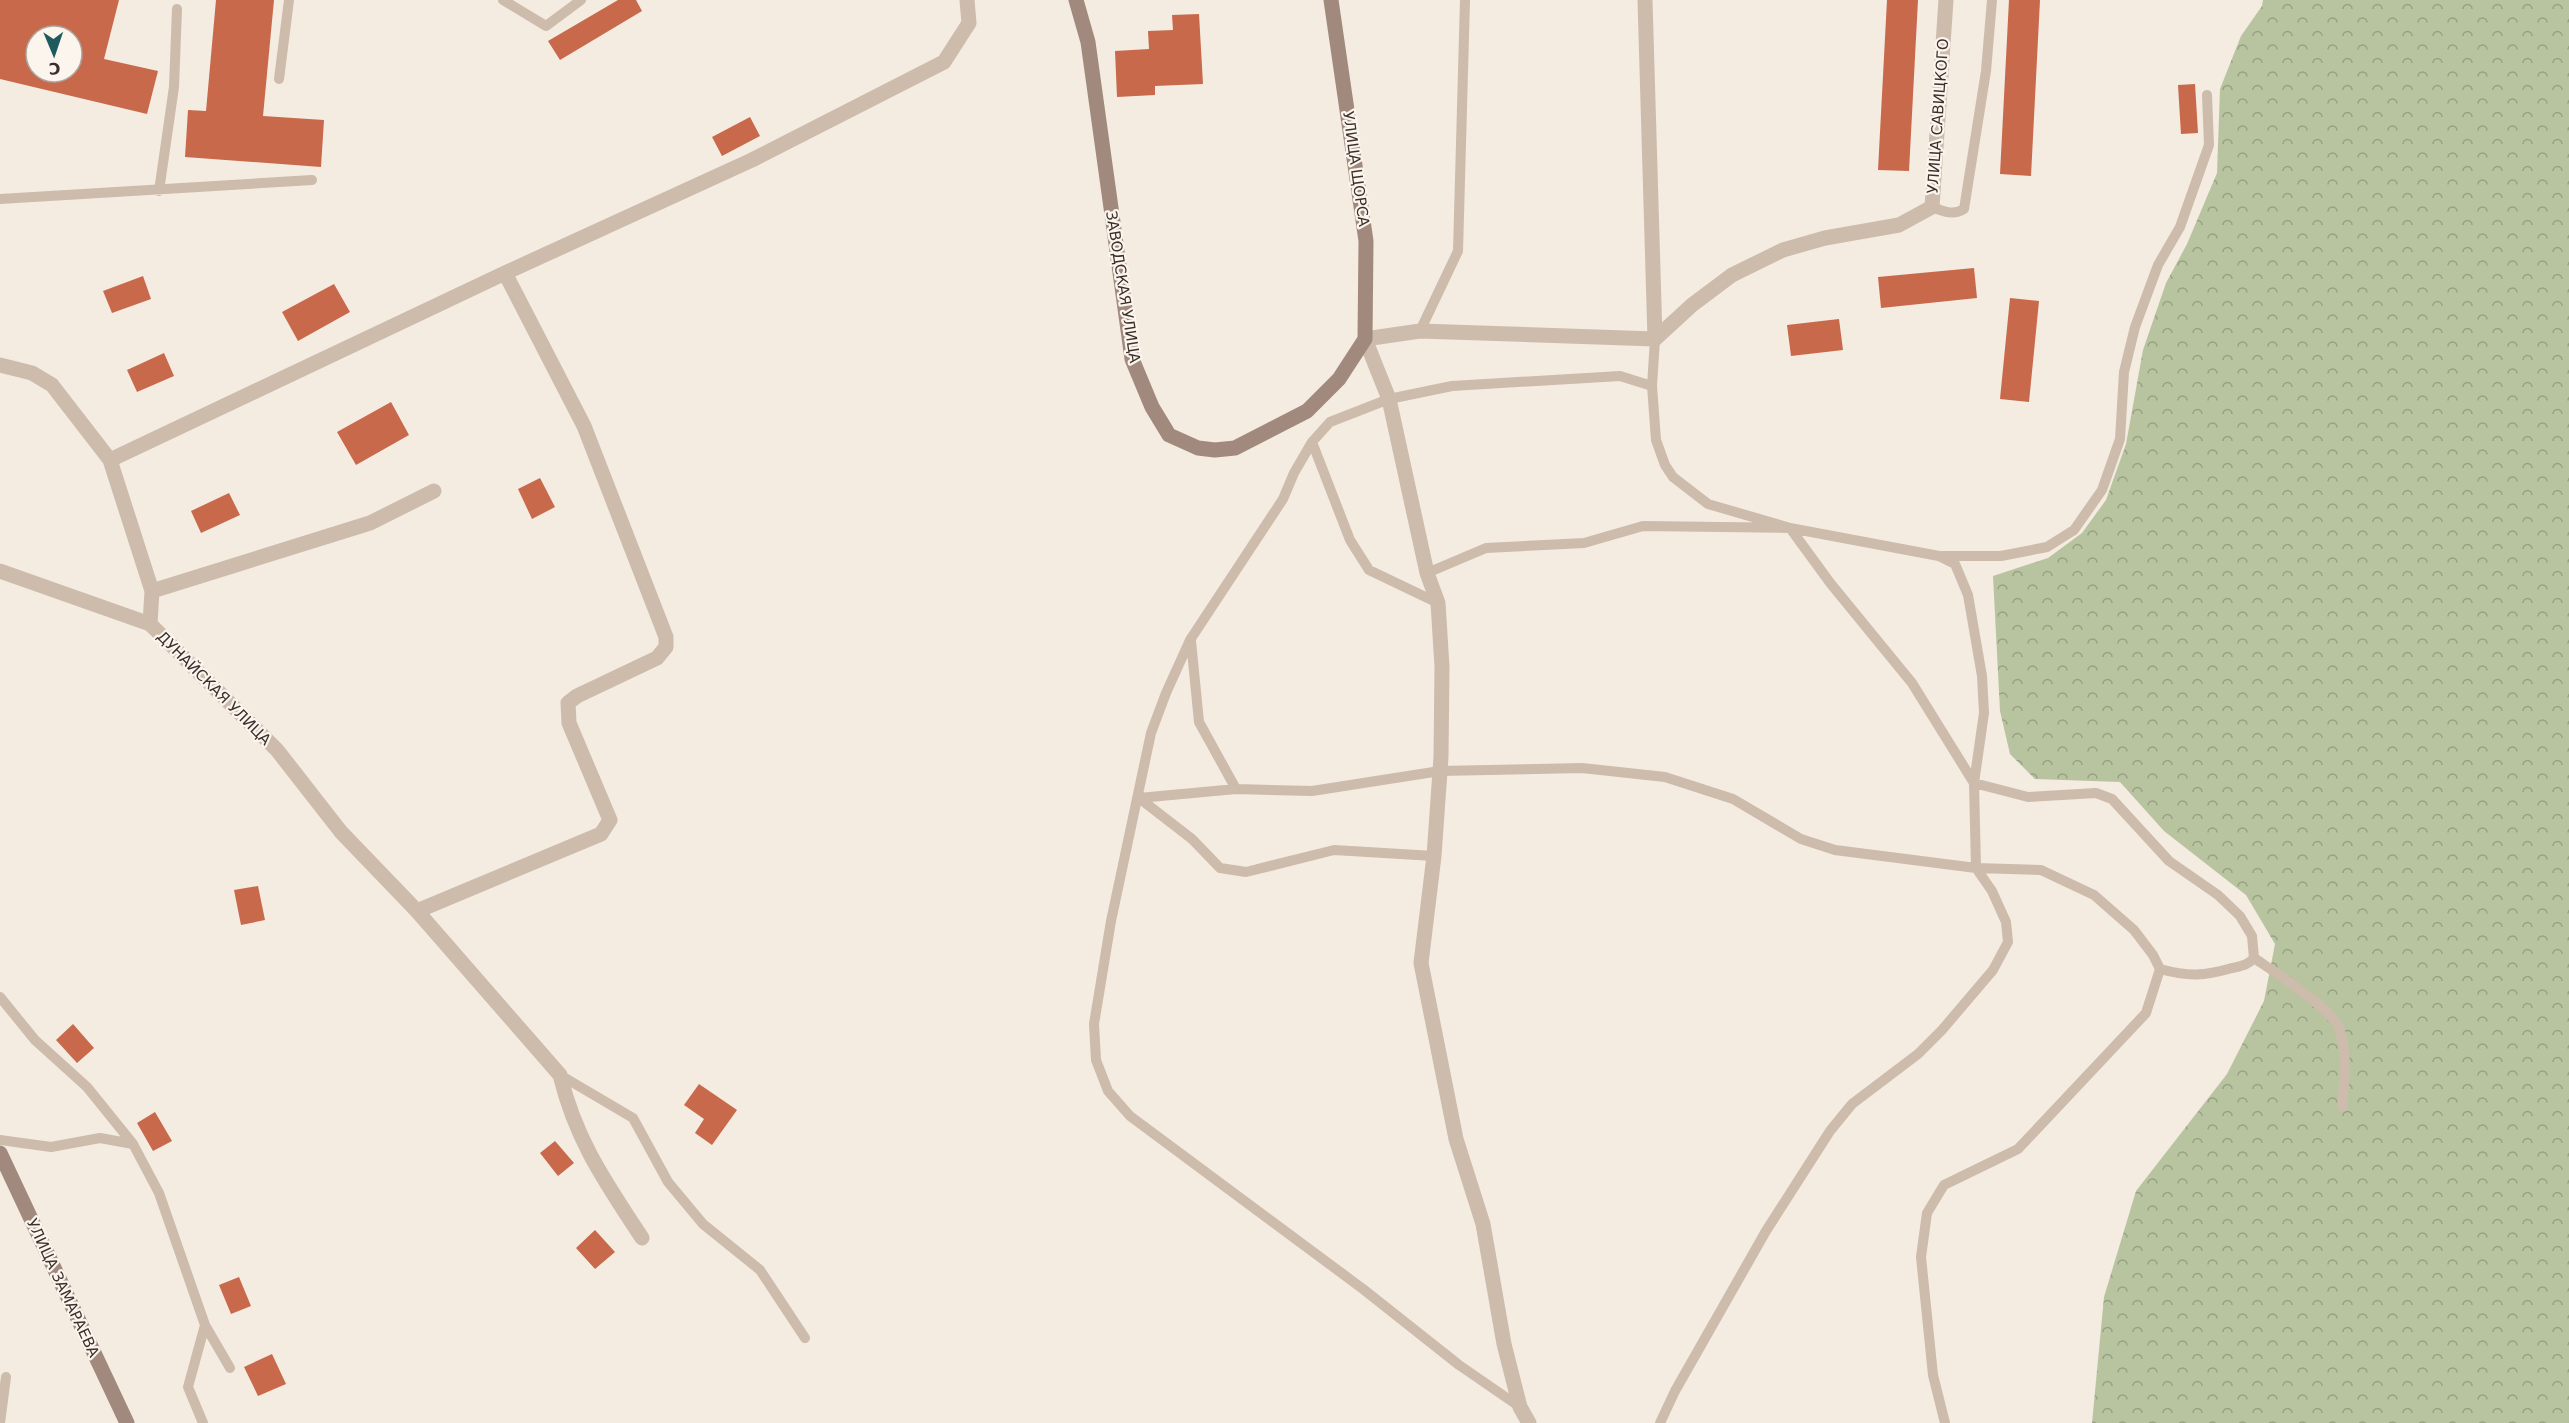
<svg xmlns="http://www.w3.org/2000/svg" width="2569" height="1423" font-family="'DejaVu Sans',sans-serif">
<defs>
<pattern id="forest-crowns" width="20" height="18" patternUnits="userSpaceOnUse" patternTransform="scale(1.5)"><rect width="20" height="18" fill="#b8c4a0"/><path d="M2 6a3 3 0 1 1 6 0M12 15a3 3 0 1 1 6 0" fill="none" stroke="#97a083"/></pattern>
</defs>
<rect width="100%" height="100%" fill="#f4ebe1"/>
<!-- forest -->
<path fill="url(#forest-crowns)" d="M2263 0H2569V1423H2092L2104 1297 2136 1191 2227 1074 2264 1001 2275 944 2246 895 2164 831 2120 782 2035 779 2010 754 2000 711 1993 576 2048 558 2082 533 2106 500 2126 444 2143 350 2166 283 2187 244 2217 173 2220 89 2241 36 2262 6Z"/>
<!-- building -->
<path fill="#c8694b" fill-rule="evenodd" d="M0 0H119L104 59 158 71 147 114 0 79ZM36 36H72V72H36Z
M216 0H274L263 116 324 120 321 167 185 157 188 110 206 111Z
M618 0H636L642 11 560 60 548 41Z
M1887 0H1918L1909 171 1878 170Z
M2009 0H2040L2031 176 2000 174Z
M1199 14 1203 84 1155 86V95L1117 97 1115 51 1149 49 1148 31 1173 30 1172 15Z
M2195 84 2198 133 2181 134 2178 85Z
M750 117 760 136 722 156 712 137Z
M1974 268 1977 298 1881 308 1878 277Z
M143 276 151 299 112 313 103 291Z
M334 284 350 312 298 341 282 312Z
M2010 298 2039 301 2029 402 2000 399Z
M1839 319 1843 350 1791 356 1787 325Z
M164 353 174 376 137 392 127 370Z
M391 402 409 435 356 465 337 432Z
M540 478 555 507 532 519 518 489Z
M229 493 240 515 201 533 191 511Z
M258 886 265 920 241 925 234 890Z
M73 1024 94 1048 77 1063 56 1040Z
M699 1084 737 1110 712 1145 695 1133 704 1119 684 1105Z
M155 1112 172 1141 153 1151 137 1123Z
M555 1141 574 1163 558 1176 540 1153Z
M595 1230 615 1252 595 1269 576 1248Z
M239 1277 251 1306 231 1314 219 1285Z
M272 1354 286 1384 258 1396 244 1367Z"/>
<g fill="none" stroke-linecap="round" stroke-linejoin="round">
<!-- lane -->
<path stroke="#cdbbac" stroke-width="10" d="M503 0 546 26 581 0
M279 79 289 0
M159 191 174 87 177 9
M0 199 312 180
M1932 207C1943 211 1953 216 1964 209L1986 71 1992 0
M1420 331 1458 251 1465 0
M1655 339 1652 386 1656 440 1665 465 1673 477 1708 504 1790 528 1939 556 1955 564 1968 595 1982 676 1984 713 1974 783 1976 868 1992 891 2006 922 2008 942 1993 970 1942 1030 1918 1054 1852 1104 1830 1131 1766 1231 1675 1391 1660 1423
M1312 442 1350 540 1369 570 1438 603
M1942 556H2001L2047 547 2074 530 2102 490 2120 439 2124 372 2135 327 2158 265 2180 227 2209 145 2207 95
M1191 641 1199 722 1236 789
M1139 798 1236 789 1312 791 1440 771 1582 768 1665 777 1733 799 1801 839 1835 850 1976 868 2041 870 2094 895 2134 930 2153 955 2160 969C2189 977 2204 976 2232 968 2241 966 2248 965 2254 958L2252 936 2240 916 2218 895 2169 861 2112 799 2096 793 2028 797 1974 783 1912 683 1831 584 1790 528 1643 526 1584 543 1486 548 1427 573
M1139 798 1192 839 1220 868 1246 872 1334 850 1434 856
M2254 958C2273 971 2331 1008 2339 1028 2348 1053 2344 1081 2342 1107
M0 997 35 1040 87 1087 133 1144
M560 1075 633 1118 668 1182 703 1224 760 1270 805 1338
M0 1140 51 1147 100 1138 133 1144 159 1193 205 1325 230 1368
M1520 1407 1459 1365 1363 1289 1130 1116 1108 1091 1096 1060 1094 1024 1111 921 1151 733 1166 693 1190 640 1283 499 1294 473 1312 442 1330 422 1389 399 1452 386 1620 376 1652 386
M0 1423 6 1377
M203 1423 188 1387 205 1325
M1945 1423 1933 1375 1921 1257 1927 1213 1944 1185 2018 1149 2146 1013 2160 969"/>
<!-- street -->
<path stroke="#cdbbac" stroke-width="15" d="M1645 0 1655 339
M1655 339 1692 305 1732 275 1783 250 1825 238 1899 225 1932 207 1946 0
M0 365 32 373 52 385 110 460 152 591 150 624
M110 460 505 273 752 160 944 62 969 23 967 0
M0 571 150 624 277 750 341 832 417 911 560 1075C576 1141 606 1183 642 1238
M152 591 370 523 434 491
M417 911 601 834 610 820 569 723 568 703 577 696 657 658 666 647V637L584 426 505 273
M1529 1423 1520 1407 1504 1344 1483 1224 1456 1139 1421 963 1434 856 1441 757 1442 667 1438 603 1427 573 1389 399 1365 339 1420 331 1655 339"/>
<!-- secondary -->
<path stroke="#a18a7d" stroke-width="15" d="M1076 0 1088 42 1132 359 1152 407 1169 435 1198 448 1215 450 1235 448 1307 411 1339 379 1365 339 1366 241 1331 0
M0 1153 127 1423"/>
</g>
<g text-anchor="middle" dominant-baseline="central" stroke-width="4.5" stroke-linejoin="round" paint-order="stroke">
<!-- street labels -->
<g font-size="15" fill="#3b302b" stroke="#fbf5ee">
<text transform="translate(1938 116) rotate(-86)">УЛИЦА САВИЦКОГО</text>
<text transform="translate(1356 169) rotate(82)">УЛИЦА ЩОРСА</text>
<text transform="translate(1123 287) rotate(81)">ЗАВОДСКАЯ УЛИЦА</text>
<text transform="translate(214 688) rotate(45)">ДУНАЙСКАЯ УЛИЦА</text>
<text transform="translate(63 1288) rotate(65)">УЛИЦА ЗАМАРАЕВА</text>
</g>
</g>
<!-- north arrow -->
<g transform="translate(54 54) rotate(178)"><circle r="28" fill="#fbf5ee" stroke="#aea6a0" stroke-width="1.5"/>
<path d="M0-4.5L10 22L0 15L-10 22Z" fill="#1f5a5e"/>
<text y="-9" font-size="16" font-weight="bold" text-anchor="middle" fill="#3b302b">С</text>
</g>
</svg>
